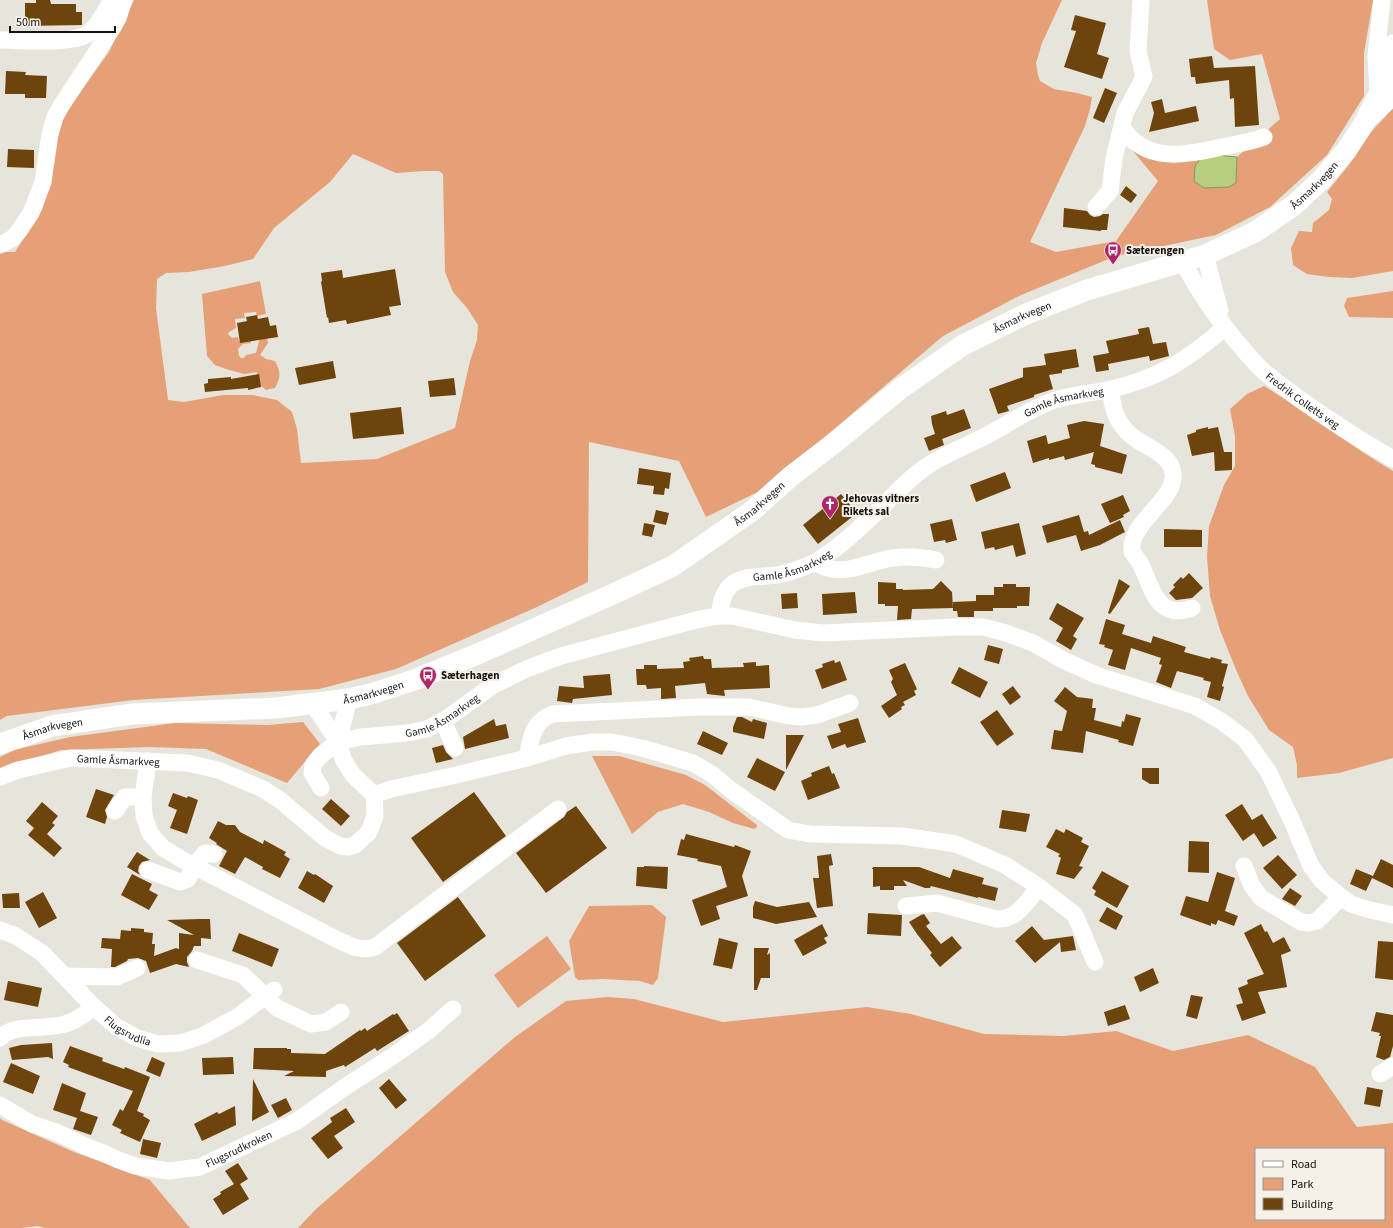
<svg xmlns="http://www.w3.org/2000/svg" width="1393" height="1228" font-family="'Source Sans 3',sans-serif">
<rect width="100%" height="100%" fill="#e7e4db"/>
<!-- green -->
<path fill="#e6a077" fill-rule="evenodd" d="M134 0H1062L1042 43 1036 63 1038 75 1040 81 1054 89 1077 93 1092 97 1090 109 1085 126 1030 242 1056 252 1116 241 1158 181 1132 150 1204 154 1236 183 1237 157 1280 119 1262 54 1230 60 1214 49 1207 0H1373L1364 53V96L1327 155 1270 207 1216 235 1116 256 1021 295 943 336 764 489 706 517 679 461 589 442 588 582 537 607 396 669 319 689 133 700 7 716 0 720V252H15L42 210 60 128 66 112 109 52ZM353 154 396 173 423 171H439L443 174 445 272 453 292 467 308 478 325 477 340 470 361 455 428 377 459 301 463 297 429 292 412 277 400 253 395H223L184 402 168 400 156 308 157 279 166 273 189 272 225 266 253 259 274 228 330 182Z
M1393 106V271L1352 278 1329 277 1307 274 1293 265 1291 248 1299 231 1312 232 1313 223 1329 210 1332 199 1327 192 1348 166 1370 133 1386 116Z
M260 281 266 314 257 316 256 312 244 313 245 318 235 319 236 328 229 332 228 334 232 338 238 337 239 341 250 339 251 343 243 344 238 349 239 356 241 358H244L246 355 256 353 259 341V338L267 336 268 343 260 355 266 359 275 361C281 373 281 376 275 388L266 390 260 385 257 372 244 374 226 369 215 365 207 356 202 294Z
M1393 291V318L1349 317 1344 306 1347 298Z
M1264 386C1308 413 1349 445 1393 471V758L1339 773 1297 778V765L1293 747 1269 730 1248 696 1237 672 1220 630 1210 596 1207 557 1209 526 1224 485 1235 466V436L1230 409 1247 394Z
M303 722 320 744 287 783 206 749 150 747 61 750 0 769V757L14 750 70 737 175 723 268 725Z
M592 756H619L686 775 705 785 757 825V827L754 829 733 823 709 812 683 804 658 812 632 834Z
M652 905 666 917 658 978 653 985 640 981 603 979 578 980 575 977 569 941 589 906Z
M547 936 571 969 518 1008 494 975Z
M608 997 634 999 723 1022 867 1007 911 1014 984 1034 1064 1036 1116 1031 1173 1051 1248 1035 1315 1067 1357 1127 1393 1123V1228H298L316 1209 515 1037 566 1001ZM1256 1149H1384V1219H1256Z
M0 1118 2 1120 74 1152 150 1180 190 1228H45L38 1226 21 1228H0Z"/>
<!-- water -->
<path fill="#b6cf7f" stroke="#85965d" d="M1204 154 1237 157 1236 183 1229 187 1204 188 1194 181 1195 166Z"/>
<!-- building -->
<path fill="#6c440c" d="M36 0H50L51 4H76V12H82V25L25 26V3H36Z
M1075 15 1106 23 1097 54 1109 58 1102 79 1064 67 1076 31 1071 30Z
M1212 56 1214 68 1255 66 1259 125 1235 127 1234 98 1230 99 1229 80 1196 84 1195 77H1191L1189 59Z
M6 71 26 72 25 75 47 76 46 98H25V94H5Z
M1105 88 1117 93 1104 123 1093 118Z
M1162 99 1165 113 1196 106 1199 121 1149 132 1154 113 1151 102Z
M8 149 34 150V168L7 167Z
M1126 186 1137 195 1131 203 1120 195Z
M1064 208 1087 211 1090 215 1094 217 1100 216 1103 214H1109L1107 230H1101V231L1063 227Z
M395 269 401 305 389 307 391 315 347 324 346 320 329 323 328 317 327 318 321 282 322 281 321 273 342 270 343 278Z
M257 315 258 319 268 317 270 326 276 325 278 337 240 343 237 323 247 321 246 317Z
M1149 327 1153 344 1166 342 1169 356 1150 361 1149 356 1108 364 1109 370 1096 372 1093 356 1109 353 1106 341 1139 334 1138 329Z
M1076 349 1079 367 1062 370V373L1049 375 1053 389 1034 395V397L1007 406 1009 411 998 414 989 389 1023 377V368L1046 365 1044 354Z
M333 361 336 378 299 385 295 368Z
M259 374 261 387 248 390V388L205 392 204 384 208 383V379L231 377V379Z
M454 378 456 395 430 397 428 381Z
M401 407 404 434 353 439 350 413Z
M964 409 971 428 942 439 944 445 929 451 924 438 935 434 932 424 931 416 946 411 947 415Z
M1084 421 1104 424 1100 446 1127 455 1122 474 1095 467V465L1091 464 1094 452 1065 460 1064 456 1049 460V458L1033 463 1027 441 1046 435 1048 444 1070 438 1067 425Z
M1208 427V429L1218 427 1224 452H1232V470L1215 471 1214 452 1192 456 1187 435 1196 432V430Z
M639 468 671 473 669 489 665 488 664 495 653 494 654 486 637 484Z
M1005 472 1011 488 976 502 970 485Z
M841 494 857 513 818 544 803 525Z
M1123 495 1130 511 1123 515 1124 517 1110 523 1101 504Z
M656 510 669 513 666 525 653 522Z
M1079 515 1084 532 1088 531 1089 535 1120 520 1125 532 1100 545 1081 551 1076 535 1047 543 1042 526Z
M952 519 957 540 946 543 945 540 934 542 930 524Z
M644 523 655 525 652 537 642 535Z
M1019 523 1026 554 1016 557 1013 545 995 550 994 547 985 549 981 532Z
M1164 529 1202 530V547H1164Z
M1189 573 1203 588 1192 598 1176 600 1169 593 1175 587 1173 585 1181 577 1183 579Z
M1119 579 1130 586 1110 614 1108 613Z
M941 581 952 592 953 608 912 609 911 619 897 620 898 606H885V604H878V582L896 583V589H903V590L933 589Z
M1003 584H1016V587H1030L1029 606H1017V608H993V611H974V617H958L957 611H953V602L976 601V595H994V587H1003Z
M855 592 857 613 823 615 822 594Z
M797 593 798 608 782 609 781 594Z
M1057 603 1084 618 1073 636 1077 639 1071 650 1056 641 1063 628 1049 619Z
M1106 619 1125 625 1122 634 1151 643 1153 636 1186 647 1184 652 1210 659 1211 657 1222 660 1221 663 1228 664 1222 686 1224 687 1220 701 1207 697 1211 682 1203 680 1204 678 1177 671 1171 688 1156 682 1162 665 1159 664 1161 658 1131 648 1125 670 1108 665 1113 650 1104 647 1105 645 1099 644Z
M988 645 1003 649 999 664 984 660Z
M703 656 704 659H711L712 668 744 667 743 663 756 662V666L769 665 770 688 724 690 725 696 707 694 705 683 675 686 676 698 661 699V688L647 689 646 685H637L636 669H644V665H657V669L684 668 683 662 690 661 689 658Z
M834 660 835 663 840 661 847 680 822 689 815 670 823 667 822 664Z
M905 663 917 689 914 691 916 695 903 702 905 705 901 707 902 709 889 718 881 706 897 695 891 682 893 679 889 670Z
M959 667 988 682 980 698 951 683Z
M610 674 612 695 573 699 572 703 557 701 559 686 584 688 583 676Z
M1013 686 1021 697 1010 705 1002 694Z
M1065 687 1077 697 1093 699 1092 708H1096L1094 720 1121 727 1122 721 1124 722 1126 714 1141 718 1133 746 1118 742 1119 740 1086 731 1083 753 1051 749 1054 730 1062 731 1067 711 1054 701Z
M997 710 1014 734 997 746 980 722Z
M737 717H742L752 722 753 719 767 723 764 739 733 732V727Z
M858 718 866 742 847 748 845 744 832 749 827 736 841 732 838 724Z
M494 719 496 726 506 724 509 738 465 749 463 737Z
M703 731 728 743 722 755 697 744Z
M786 735H804L786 770Z
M443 745 446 752 453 759 436 763 432 748Z
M757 758 785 772 775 791 747 777Z
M829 766 832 774 834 773 840 788 808 800 801 781 812 776 811 773Z
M1142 768H1159V784H1150L1142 779Z
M96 789 114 795 105 810 107 817 105 824 86 817Z
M474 792 506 836 443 882 411 838Z
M173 793 187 798 188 796 198 800 187 834 170 828 177 810 168 806Z
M331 799 350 816 341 826 322 809Z
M42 802 58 816 52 823 55 825 47 834 62 848 54 857 28 835 34 828 26 821Z
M1242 804 1252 820 1262 814 1277 838 1263 847 1254 833 1243 841 1225 815Z
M576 806 607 848 546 893 516 853 564 817 567 812Z
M1002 810 1030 814 1026 832 999 828Z
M218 821 226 825H235L240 832 263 844 264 840 286 852 284 855 290 859 280 878 262 869 263 867 245 857 235 874 219 866 227 851 216 844 217 843 209 838Z
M1056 829 1064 833 1066 829 1083 838 1081 842 1089 846 1079 866 1083 867 1074 879 1056 874 1061 858 1058 856 1060 854 1046 847Z
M686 834 734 847 735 845 751 851 742 876 748 896 716 906 720 919 701 926 692 900 727 887 721 866 697 861 698 859 677 855 681 839 684 840Z
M1189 841 1209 842V873L1188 872Z
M137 852 150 860 142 862 139 866 138 871 140 875 127 867Z
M831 854 833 865 829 866 833 906 817 908 813 878H819L817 856Z
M1278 855 1297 875 1282 889 1263 868Z
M1381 859 1393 865V888L1372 878Z
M644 866 668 867 667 889 636 886 637 867H644Z
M873 867H919L950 878 953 869 984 878 982 884 998 888 995 901 978 897V898L931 886 930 888H925L903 880 907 886H894V890H880V886L873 887V869H872Z
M1356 869 1373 876 1366 891 1350 884Z
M307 871 314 875 315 874 333 886 324 903 298 888Z
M1102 871 1129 886 1117 908 1094 895 1096 891 1092 888Z
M1217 872 1235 878 1225 911 1238 916 1234 926 1218 920 1216 925 1211 923V926L1180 915 1186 896 1208 902Z
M132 874 152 884 149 890 158 895 149 910 121 895Z
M1290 888 1302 896 1295 906 1282 899Z
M43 892 57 918 39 928 25 902Z
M19 893 20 908H3L2 894Z
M458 897 486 936 425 981 397 943Z
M755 901 777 907 809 902 817 917 776 924 753 918V907Z
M1107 907 1123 916 1116 930 1099 921Z
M868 913 902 915 901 936 867 934Z
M924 914 930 923 926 926 941 944 952 936 962 948 940 967 930 955 932 953 917 934 909 922 921 915Z
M200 919H210L211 939 201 938V946H194L192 951 187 957V962L189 967 176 964 150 973 146 961 138 958 128 959 127 961 115 967H111L112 949 101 948 102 938 120 939 121 930 131 931V928L144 929V932L153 933 152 944H155L154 956 176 948 179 949V933L194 935 167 920Z
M822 924 828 936 824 938 827 943 803 956 794 940Z
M1261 924 1265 932 1267 931 1273 943 1284 937 1291 951 1281 955 1287 987 1258 992 1266 1013 1242 1021 1236 1005 1243 1003 1238 988 1248 984 1247 980 1264 974 1244 933Z
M1032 926 1044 940 1073 936 1076 950 1061 952 1060 942 1035 963 1015 941Z
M239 933 279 949 272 967 232 951Z
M719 938 738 943 732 969 713 965Z
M1378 941 1393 942V980L1375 978Z
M754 948H769L767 955 770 953V978H761L757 990H754Z
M1153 968 1159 983 1140 992 1134 977Z
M8 981 42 988 38 1007 4 1000Z
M1191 995 1203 997 1197 1019 1186 1016Z
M1125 1005 1130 1019 1108 1026 1104 1012Z
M1376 1012 1393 1015V1046L1390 1057 1384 1060 1376 1057 1381 1036H1379L1380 1033 1371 1031Z
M397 1013 409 1031 377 1051 375 1048 345 1067 344 1065 326 1071V1077L284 1076 294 1071 253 1069 254 1048H287V1049H291V1053L325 1054 360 1030 361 1031 365 1028 367 1031 393 1014 394 1015Z
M52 1043 53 1059 48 1057 12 1060 9 1048 21 1045Z
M70 1046 103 1058 102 1061 124 1069 125 1067 150 1077 137 1111 144 1114 143 1116 150 1120 140 1142 120 1133 122 1130 112 1125 120 1109 123 1111 133 1091 68 1067 69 1065 63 1062Z
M152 1057 165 1063 160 1077 146 1071Z
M233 1057 234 1074 203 1075 202 1058Z
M11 1063 40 1076 33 1094 3 1082Z
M253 1079 269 1112 252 1121Z
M389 1079 407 1100 396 1109 379 1088Z
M62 1083 86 1093 80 1111 98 1117 91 1135 73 1129 77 1118 53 1110Z
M1367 1087 1383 1090 1380 1107 1364 1104Z
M286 1098 292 1110 278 1118 271 1105Z
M235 1106 236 1125 202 1141 194 1124 217 1112 219 1114Z
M346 1108 355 1122 334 1136 343 1148 328 1159 311 1138 332 1122 330 1118Z
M143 1139 161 1143 157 1158 140 1154Z
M238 1163 248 1179 240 1184 249 1199 223 1215 213 1199 221 1194 220 1192 234 1184 225 1171Z"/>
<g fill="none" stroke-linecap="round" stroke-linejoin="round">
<!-- minor -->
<g stroke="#fff" stroke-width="17">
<path d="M0 40C20 40 74 45 89 33 99 25 105 11 112 0"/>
<path d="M1378 91 1376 56 1382 0"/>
<path d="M1369 119 1390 100 1393 89"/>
<path d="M1122 127C1145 164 1186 155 1222 147 1237 144 1251 142 1264 137"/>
<path d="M1096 207 1110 191 1114 158 1125 113 1144 77 1138 51 1141 0"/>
<path d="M0 245 13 238 19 231 31 213 37 198 43 182 50 134 55 117 61 106 113 27 118 18 124 0"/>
<path d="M1205 255 1220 311"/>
<path id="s1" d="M1183 262C1202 298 1230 336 1258 366 1270 378 1285 388 1298 398 1329 420 1360 440 1393 459"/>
<path d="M1110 389C1112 400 1113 412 1119 421 1123 428 1130 435 1136 439 1150 449 1176 457 1173 479 1170 500 1140 518 1133 540 1132 543 1132 548 1132 552 1136 557 1140 562 1142 567 1153 591 1158 620 1192 608"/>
<path d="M815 562C841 580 865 562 892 558 907 556 921 557 936 560"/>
<path d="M719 616H732L795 630 823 633 955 627H983L1006 633 1033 643 1063 660 1096 675 1195 706 1221 721 1245 739 1268 771 1292 821 1311 866 1322 881 1341 897 1351 904 1370 910 1393 915"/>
<path d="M442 721 447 730 455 748"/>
<path d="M338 742 349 699"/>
<path d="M527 758C531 739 532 721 553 714L699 707H749L789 716 802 717 817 715 850 703"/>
<path d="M148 761 143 797 144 816 150 833 163 848 188 863 338 940C351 946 361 952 375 947L558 809"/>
<path id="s2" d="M0 777 18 770 71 758 187 763 218 770 263 789 280 800 325 838 340 846 348 847 355 845 369 832 375 816 374 795 353 775 343 759 338 742 313 704"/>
<path id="s3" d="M321 788 312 773 313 765 320 756 338 742 361 737 407 733 427 729 446 719 492 686 526 669 561 656 700 619 719 616C720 607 723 593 730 586 742 575 762 577 777 575 791 572 804 568 817 561 843 545 864 524 886 503 901 487 917 471 937 460 954 450 973 443 991 433 1012 422 1033 407 1055 400 1074 394 1094 393 1112 389 1159 378 1189 359 1225 327"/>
<path d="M374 795 391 789 452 776 527 758 566 746 592 742H612L642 748 693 763 713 775 731 790 788 830 810 834 902 836 956 844 1005 865 1039 887 1075 915 1095 962"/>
<path d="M115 811 125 797H143"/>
<path d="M1244 866 1252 886 1261 898 1301 922 1309 923 1317 921 1341 897"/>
<path d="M148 870 180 882 188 879 194 866 205 853 214 854"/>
<path d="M906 906 937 903 996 919C1018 920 1026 902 1039 887"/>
<path id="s4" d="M0 930 16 936 42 953 94 1007 117 1027 137 1038 158 1044 180 1043 202 1036 237 1017 274 990"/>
<path d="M197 960 243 975 277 1008 311 1024 326 1022 341 1012"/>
<path d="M64 976 117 977 137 968"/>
<path d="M0 1038C15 1022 48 1031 68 1023 78 1020 86 1013 94 1007"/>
<path d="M1380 1074 1393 1066"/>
<path id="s5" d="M0 1105 32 1124 56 1132 85 1146 106 1154 116 1159 135 1166 169 1171 200 1167 297 1121 345 1087 393 1056 428 1031 453 1009"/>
</g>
<!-- major -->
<path stroke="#fff" stroke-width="21" id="s6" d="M0 744 52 726 132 714 276 708 349 699 374 693 414 680 480 653 611 595 673 566 752 511 790 477 838 440 900 389 963 345 1026 314 1087 290 1205 255 1255 232 1294 205 1321 180 1346 151 1363 125 1378 96 1386 75 1393 45"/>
</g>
<!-- icons -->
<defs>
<g id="bus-pin" transform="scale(0.9)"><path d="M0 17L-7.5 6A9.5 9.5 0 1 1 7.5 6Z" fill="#ae2568" stroke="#f5f1e8"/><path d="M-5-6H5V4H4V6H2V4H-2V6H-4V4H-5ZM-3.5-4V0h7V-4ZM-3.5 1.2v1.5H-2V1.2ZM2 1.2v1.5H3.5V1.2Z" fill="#fff"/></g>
<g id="church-pin" transform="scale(0.9)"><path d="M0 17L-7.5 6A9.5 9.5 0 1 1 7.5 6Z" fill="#ae2568" stroke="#f5f1e8"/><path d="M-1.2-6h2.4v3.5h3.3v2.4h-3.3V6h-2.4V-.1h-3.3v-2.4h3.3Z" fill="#fff"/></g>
</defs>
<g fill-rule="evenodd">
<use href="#bus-pin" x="1113" y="250"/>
<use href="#church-pin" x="830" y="504"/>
<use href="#bus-pin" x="428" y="675"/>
</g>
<g text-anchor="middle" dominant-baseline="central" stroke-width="4" stroke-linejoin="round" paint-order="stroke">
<!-- street labels -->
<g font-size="11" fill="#13110e" stroke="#f5f1e8">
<text stroke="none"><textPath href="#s6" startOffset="1459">Åsmarkvegen</textPath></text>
<text stroke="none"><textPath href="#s6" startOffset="1135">Åsmarkvegen</textPath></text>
<text stroke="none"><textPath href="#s1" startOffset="185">Fredrik Colletts veg</textPath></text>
<text stroke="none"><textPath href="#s3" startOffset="888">Gamle Åsmarkveg</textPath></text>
<text stroke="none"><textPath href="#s6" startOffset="811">Åsmarkvegen</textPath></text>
<text stroke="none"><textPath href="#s3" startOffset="565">Gamle Åsmarkveg</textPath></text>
<text stroke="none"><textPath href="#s6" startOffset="379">Åsmarkvegen</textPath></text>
<text stroke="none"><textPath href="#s3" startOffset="169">Gamle Åsmarkveg</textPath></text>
<text stroke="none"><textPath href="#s6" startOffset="55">Åsmarkvegen</textPath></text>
<text stroke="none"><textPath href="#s2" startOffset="121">Gamle Åsmarkveg</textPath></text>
<text stroke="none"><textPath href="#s4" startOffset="165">Flugsrudlia</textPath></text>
<text stroke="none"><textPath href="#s5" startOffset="257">Flugsrudkroken</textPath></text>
</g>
<!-- poi labels -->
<g font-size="11" font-weight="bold" fill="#13110e" stroke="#f5f1e8" text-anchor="start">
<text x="1126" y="250">Sæterengen</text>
<text x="843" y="498">Jehovas vitners<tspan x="843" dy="13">Rikets sal</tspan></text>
<text x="441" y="675">Sæterhagen</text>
</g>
</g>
<!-- legend -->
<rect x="1255" y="1148" width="130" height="72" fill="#f5f1e8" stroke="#9b9791"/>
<rect x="1263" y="1161" width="20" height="6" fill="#ffffff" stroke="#9b9791"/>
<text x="1291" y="1168" font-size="12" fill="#13110e">Road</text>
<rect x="1263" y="1178" width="20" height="12" fill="#e6a077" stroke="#9b9791"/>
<text x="1291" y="1188" font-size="12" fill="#13110e">Park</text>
<rect x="1263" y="1198" width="20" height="12" fill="#6c440c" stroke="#9b9791"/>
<text x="1291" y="1208" font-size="12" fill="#13110e">Building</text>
<!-- scale -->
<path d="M10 26v6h105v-6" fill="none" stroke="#13110e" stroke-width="2"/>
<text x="16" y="26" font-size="12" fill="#13110e" stroke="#f5f1e8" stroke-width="3" paint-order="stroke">50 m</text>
</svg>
